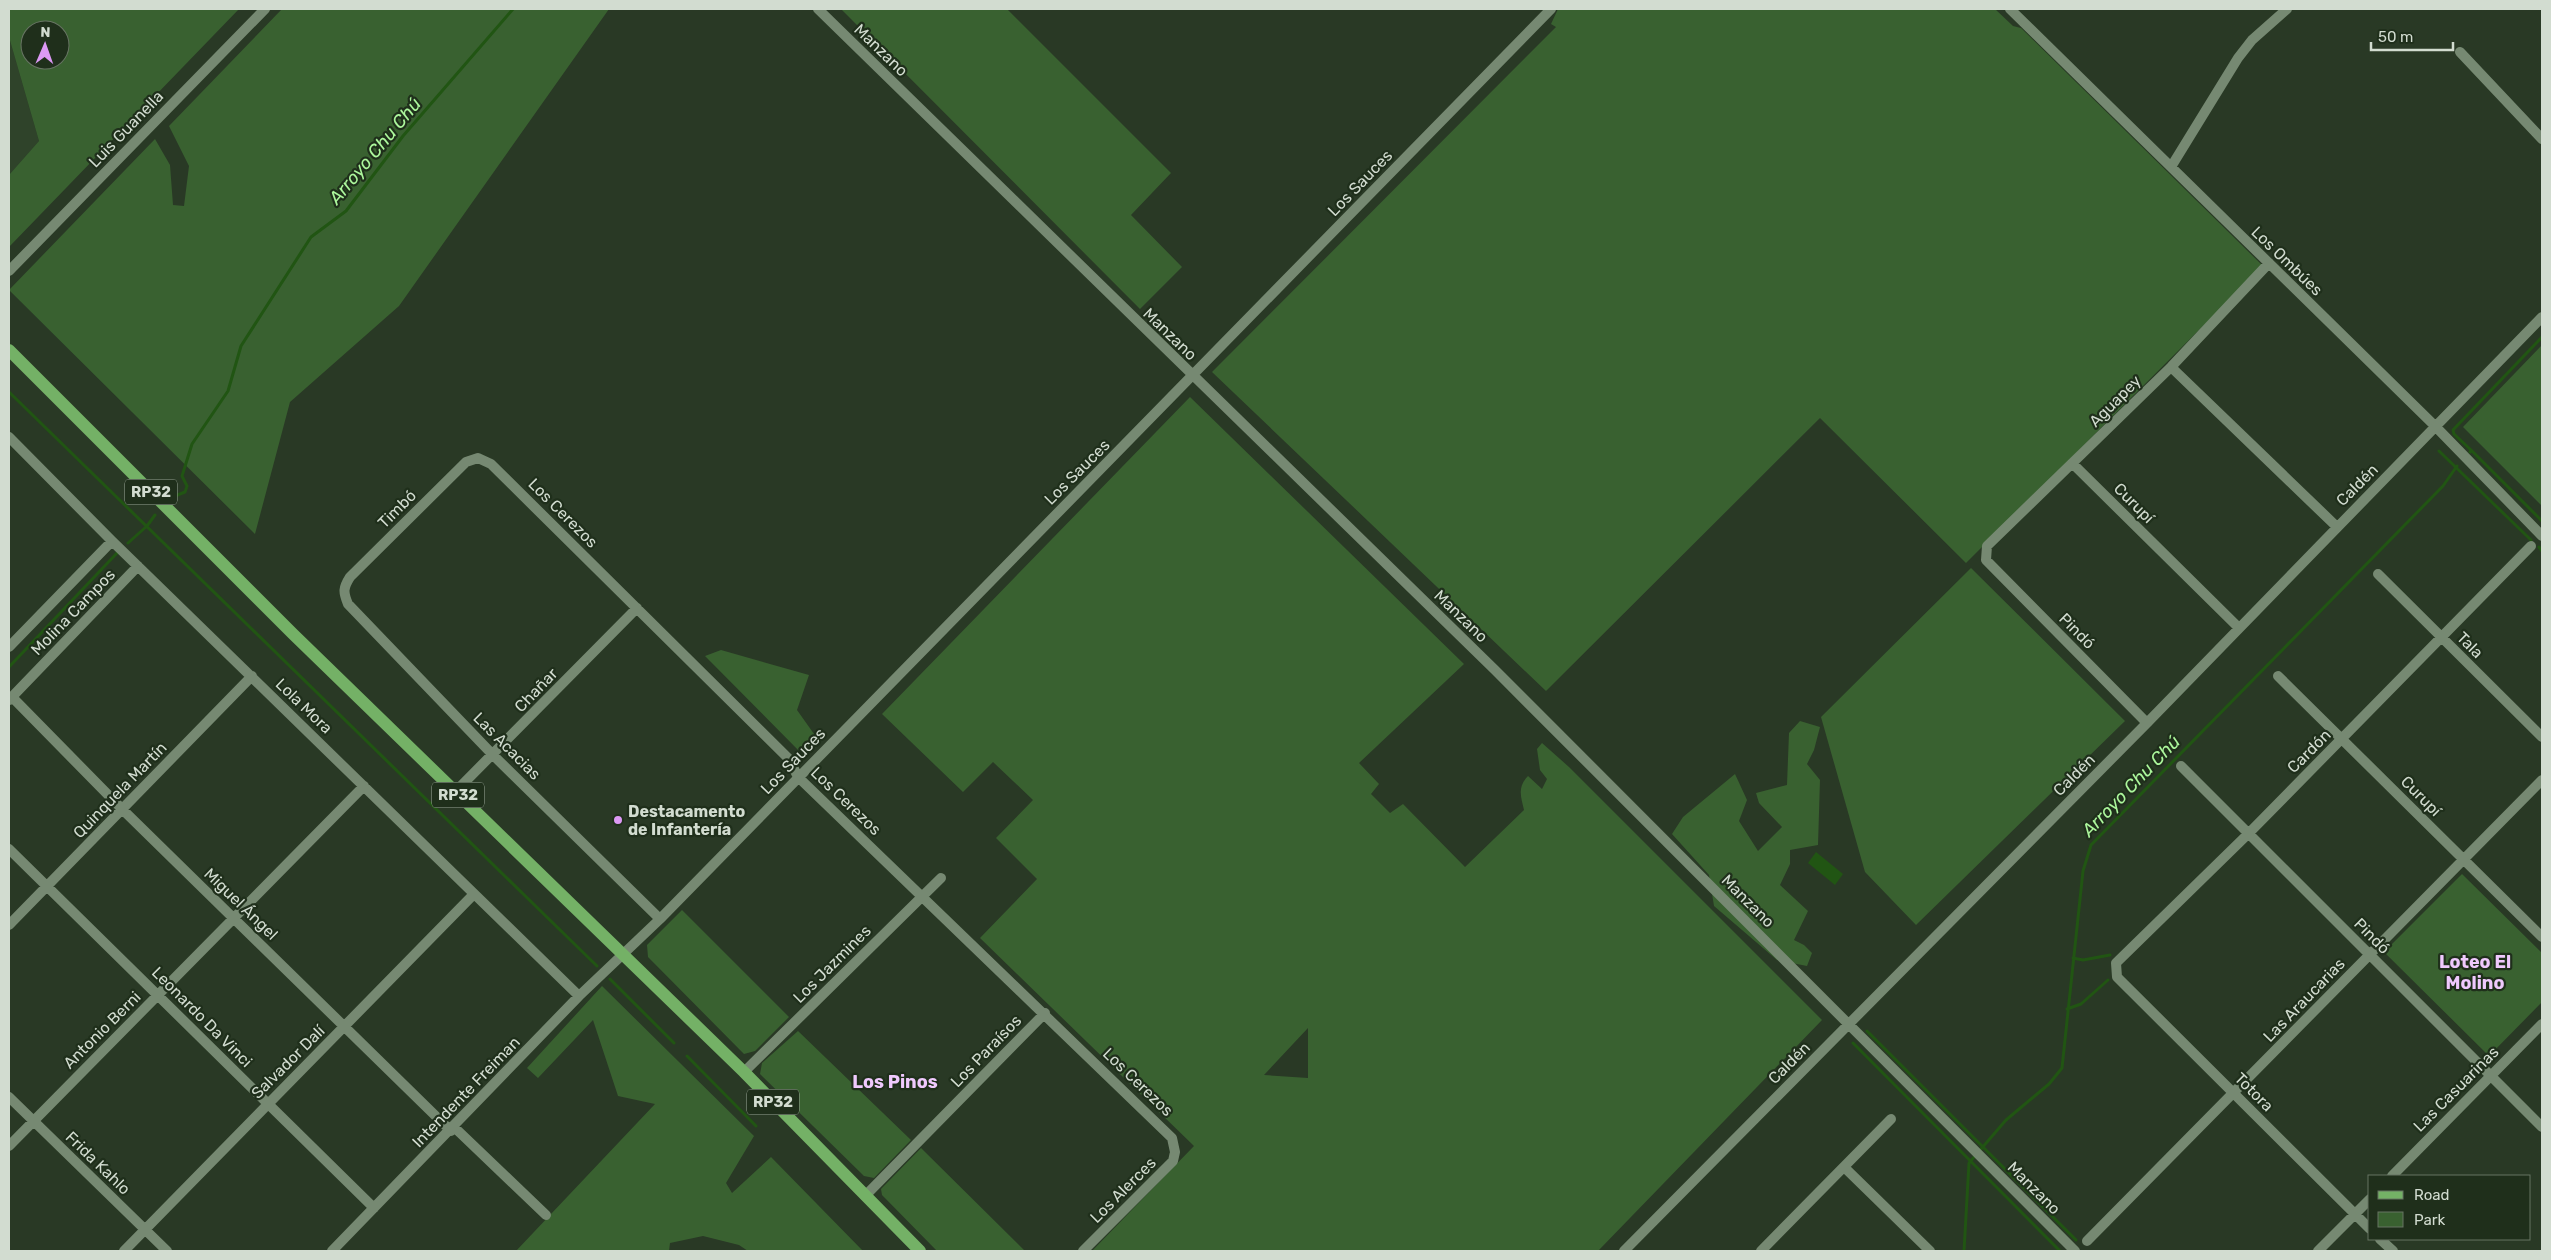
<svg xmlns="http://www.w3.org/2000/svg" width="2551" height="1260" font-family="Rubik,sans-serif">
<rect width="100%" height="100%" fill="#293925"/>
<!-- built -->
<path fill="#2f432a" d="M9 37 39 141 9 175Z"/>
<!-- green -->
<path fill="#396130" fill-rule="evenodd" d="M9 9H239L9 247V175L39 141 9 37ZM30 30H60V60H30Z
M282 9H609L399 306 290 402 255 534 9 290 155 139 170 165 173 205 184 206 189 166 169 126Z
M841 9H1007L1171 173 1131 215 1182 267 1140 309Z
M1558 9H1995L2013 26 2021 28 2263 266 1966 563 1820 418 1546 691 1212 372 1556 27 1551 24Z
M2542 345V506L2463 427Z
M1190 397 1464 664 1359 763 1379 784 1371 794 1390 813 1403 804 1465 867 1524 810C1521 797 1517 787 1528 776L1542 789 1547 779 1540 770 1537 749 1542 743 1569 767 1822 1020 1598 1251H1092L1194 1146 980 938 1037 879 996 838 1033 800 993 762 963 792 882 714ZM1308 1028V1078L1264 1075Z
M1971 568 2125 721 1916 925 1865 872 1821 717Z
M721 650 809 675 797 710 819 741 803 755 705 656Z
M1800 721 1820 727 1814 750 1807 764 1820 780 1818 845 1790 850V864L1780 885 1808 911 1794 940 1804 945 1812 953 1807 966 1777 960 1714 906 1709 875 1672 834 1683 817 1735 774 1747 800 1739 821 1758 851 1782 827 1759 803 1756 793 1787 785 1789 733Z
M2462 874 2542 953V1002L2489 1056 2384 952Z
M682 910 789 1017 755 1051 744 1054 648 957 647 945Z
M602 986 754 1136 726 1183 732 1193 771 1157 863 1251H748L739 1245 703 1236 670 1243 669 1251H516L655 1104 618 1096 593 1020 538 1078 527 1068Z
M798 1031 911 1140 874 1178 864 1176 760 1074 762 1063Z
M921 1148 1025 1251H937L882 1195 881 1189Z"/>
<!-- water -->
<path fill="#215513" d="M1816 852 1843 874 1835 885 1808 863Z"/>
<g fill="none" stroke-linecap="round" stroke-linejoin="round">
<!-- stream -->
<path stroke="#215513" stroke-width="3" d="M9 392 597 966
M2471 450 2542 521
M2439 451 2531 540
M2470 452 2471 450 2454 434 2453 430 2542 337
M175 496 185 492 187 486 182 476 192 444 228 391 241 346 311 237 346 211 403 136 513 9
M128 543 147 526 155 515
M2539 547 2542 551
M9 667 117 553
M2073 958 2083 960 2110 955
M610 979 674 1043
M2067 1009 2081 1004 2108 980
M1867 1031 2076 1240
M1853 1043 2060 1251
M687 1056 756 1126
M1964 1251 1969 1163 2006 1120 2049 1084 2062 1068 2083 871 2091 845 2443 486 2457 466"/>
<!-- street -->
<path stroke="#768972" stroke-width="10" d="M818 9 1495 670 2075 1251
M2010 9 2435 426 2542 536
M2460 52 2542 139
M2171 167 2238 58 2252 40 2287 9
M9 271 265 9
M2171 367 2337 527
M9 437 112 541 579 996
M2073 464 2238 627
M2378 574 2542 737
M9 647 112 541
M2278 676 2542 937
M12 697 122 809 451 1131
M9 700 138 566
M2147 723 1986 560 1987 546 2171 367 2269 263
M2181 766 2542 1127
M455 792 637 608
M9 849 374 1208
M660 919 493 755 348 604C343 592 343 588 350 577L466 462 478 458 491 464 789 759 798 777 1172 1138 1175 1152 1173 1161 1083 1251
M9 925 252 676
M744 1072 941 878
M9 1097 167 1251
M454 1127 546 1215
M9 1146 364 786
M1844 1167 1930 1251
M2392 1176 2542 1024
M865 1196 1045 1013
M2370 1229 2117 977 2116 963 2248 834 2531 546
M2380 1239 2393 1251
M2087 1241 2542 780
M124 1251 474 894
M332 1251 579 996 660 919 1551 9
M1624 1251 2147 723 2542 317
M1761 1251 1891 1119
M2318 1251 2370 1199"/>
<!-- primary -->
<path stroke="#74b166" stroke-width="12" d="M9 350 293 634 744 1072 920 1251"/>
</g>
<!-- markers -->
<circle fill="#dc99f4" stroke="#1f2f1b" stroke-width="2" cx="618" cy="820" r="5"/>
<g text-anchor="middle" dominant-baseline="central" stroke-width="4.5" stroke-linejoin="round" paint-order="stroke">
<!-- shield labels -->
<g fill="#1f2f1b" stroke="#9ca89a" stroke-width="1">
<rect x="125" y="479.5" width="52" height="25" rx="4"/>
<rect x="432" y="782.5" width="52" height="25" rx="4"/>
<rect x="747" y="1089.5" width="52" height="25" rx="4"/>
</g>
<g font-size="15" font-weight="bold" fill="#d2dcd0">
<text x="151" y="492">RP32</text>
<text x="458" y="795">RP32</text>
<text x="773" y="1102">RP32</text>
</g>
<!-- street labels -->
<g font-size="16" fill="#d2dcd0" stroke="#1f2f1b">
<text transform="translate(881 50) rotate(44)">Manzano</text>
<text transform="translate(126 129) rotate(-46)">Luis Guanella</text>
<text transform="translate(1360 183) rotate(-46)">Los Sauces</text>
<text transform="translate(2287 261) rotate(44)">Los Ombúes</text>
<text transform="translate(1170 334) rotate(44)">Manzano</text>
<text transform="translate(2115 401) rotate(-45)">Aguapey</text>
<text transform="translate(1077 472) rotate(-45)">Los Sauces</text>
<text transform="translate(2357 485) rotate(-45)">Caldén</text>
<text transform="translate(2134 503) rotate(45)">Curupí</text>
<text transform="translate(397 509) rotate(-45)">Timbó</text>
<text transform="translate(563 513) rotate(45)">Los Cerezos</text>
<text transform="translate(73 612) rotate(-46)">Molina Campos</text>
<text transform="translate(1461 616) rotate(44)">Manzano</text>
<text transform="translate(2077 631) rotate(45)">Pindó</text>
<text transform="translate(2470 645) rotate(45)">Tala</text>
<text transform="translate(536 690) rotate(-46)">Chañar</text>
<text transform="translate(304 706) rotate(44)">Lola Mora</text>
<text transform="translate(507 746) rotate(45)">Las Acacias</text>
<text transform="translate(2309 751) rotate(-45)">Cardón</text>
<text transform="translate(793 761) rotate(-46)">Los Sauces</text>
<text transform="translate(2074 775) rotate(-45)">Caldén</text>
<text transform="translate(120 790) rotate(-46)">Quinquela Martín</text>
<text transform="translate(2421 796) rotate(45)">Curupí</text>
<text transform="translate(846 801) rotate(44)">Los Cerezos</text>
<text transform="translate(1748 901) rotate(45)">Manzano</text>
<text transform="translate(241 904) rotate(44)">Miguel Ángel</text>
<text transform="translate(2372 936) rotate(45)">Pindó</text>
<text transform="translate(832 964) rotate(-45)">Los Jazmines</text>
<text transform="translate(2304 1000) rotate(-46)">Las Araucarias</text>
<text transform="translate(202 1017) rotate(45)">Leonardo Da Vinci</text>
<text transform="translate(102 1030) rotate(-45)">Antonio Berni</text>
<text transform="translate(986 1051) rotate(-46)">Los Paraísos</text>
<text transform="translate(288 1062) rotate(-45)">Salvador Dalí</text>
<text transform="translate(1789 1063) rotate(-45)">Caldén</text>
<text transform="translate(1138 1082) rotate(44)">Los Cerezos</text>
<text transform="translate(2456 1089) rotate(-45)">Las Casuarinas</text>
<text transform="translate(466 1092) rotate(-46)">Intendente Freiman</text>
<text transform="translate(2254 1092) rotate(45)">Totora</text>
<text transform="translate(98 1163) rotate(44)">Frida Kahlo</text>
<text transform="translate(2034 1188) rotate(45)">Manzano</text>
<text transform="translate(1123 1190) rotate(-45)">Los Alerces</text>
</g>
<!-- poi labels -->
<g font-size="16" font-weight="bold" fill="#d2dcd0" stroke="#1f2f1b" text-anchor="start">
<text x="628" y="811">Destacamento<tspan x="628" dy="18">de Infantería</tspan></text>
</g>
<!-- water labels -->
<g font-size="18" font-style="italic" fill="#acf79c" stroke="#1f2f1b">
<text transform="translate(375 151) rotate(-50)">Arroyo Chu Chú</text>
<text transform="translate(2131 786) rotate(-46)">Arroyo Chu Chú</text>
</g>
<!-- neighbourhood labels -->
<g font-size="18" font-weight="bold" fill="#efc9fd" stroke="#1f2f1b">
<text x="2475" y="962">Loteo El<tspan x="2475" dy="21">Molino</tspan></text>
<text x="895" y="1082">Los Pinos</text>
</g>
</g>
<!-- border -->
<rect width="2551" height="1260" fill="none" stroke="#d2dcd0" stroke-width="20"/>
<!-- legend -->
<rect x="2368" y="1175" width="162" height="65" fill="#1f2f1b" stroke="#677463"/>
<rect x="2378" y="1191" width="25" height="8" fill="#74b166" stroke="#677463"/>
<text x="2414" y="1200" font-size="15" fill="#d2dcd0">Road</text>
<rect x="2378" y="1212" width="25" height="15" fill="#396130" stroke="#677463"/>
<text x="2414" y="1225" font-size="15" fill="#d2dcd0">Park</text>
<!-- north arrow -->
<g transform="translate(45 45) rotate(2)"><circle r="24" fill="#1f2f1b" stroke="#677463"/>
<path d="M0-4L9 19L0 12L-9 19Z" fill="#dc99f4"/>
<text y="-8" font-size="14" font-weight="bold" text-anchor="middle" fill="#d2dcd0">N</text>
</g>
<!-- scale -->
<path d="M2371 42v8h82v-8" fill="none" stroke="#d2dcd0" stroke-width="2.5"/>
<text x="2378" y="42" font-size="15" fill="#d2dcd0" stroke="#1f2f1b" stroke-width="4" paint-order="stroke">50 m</text>
</svg>
